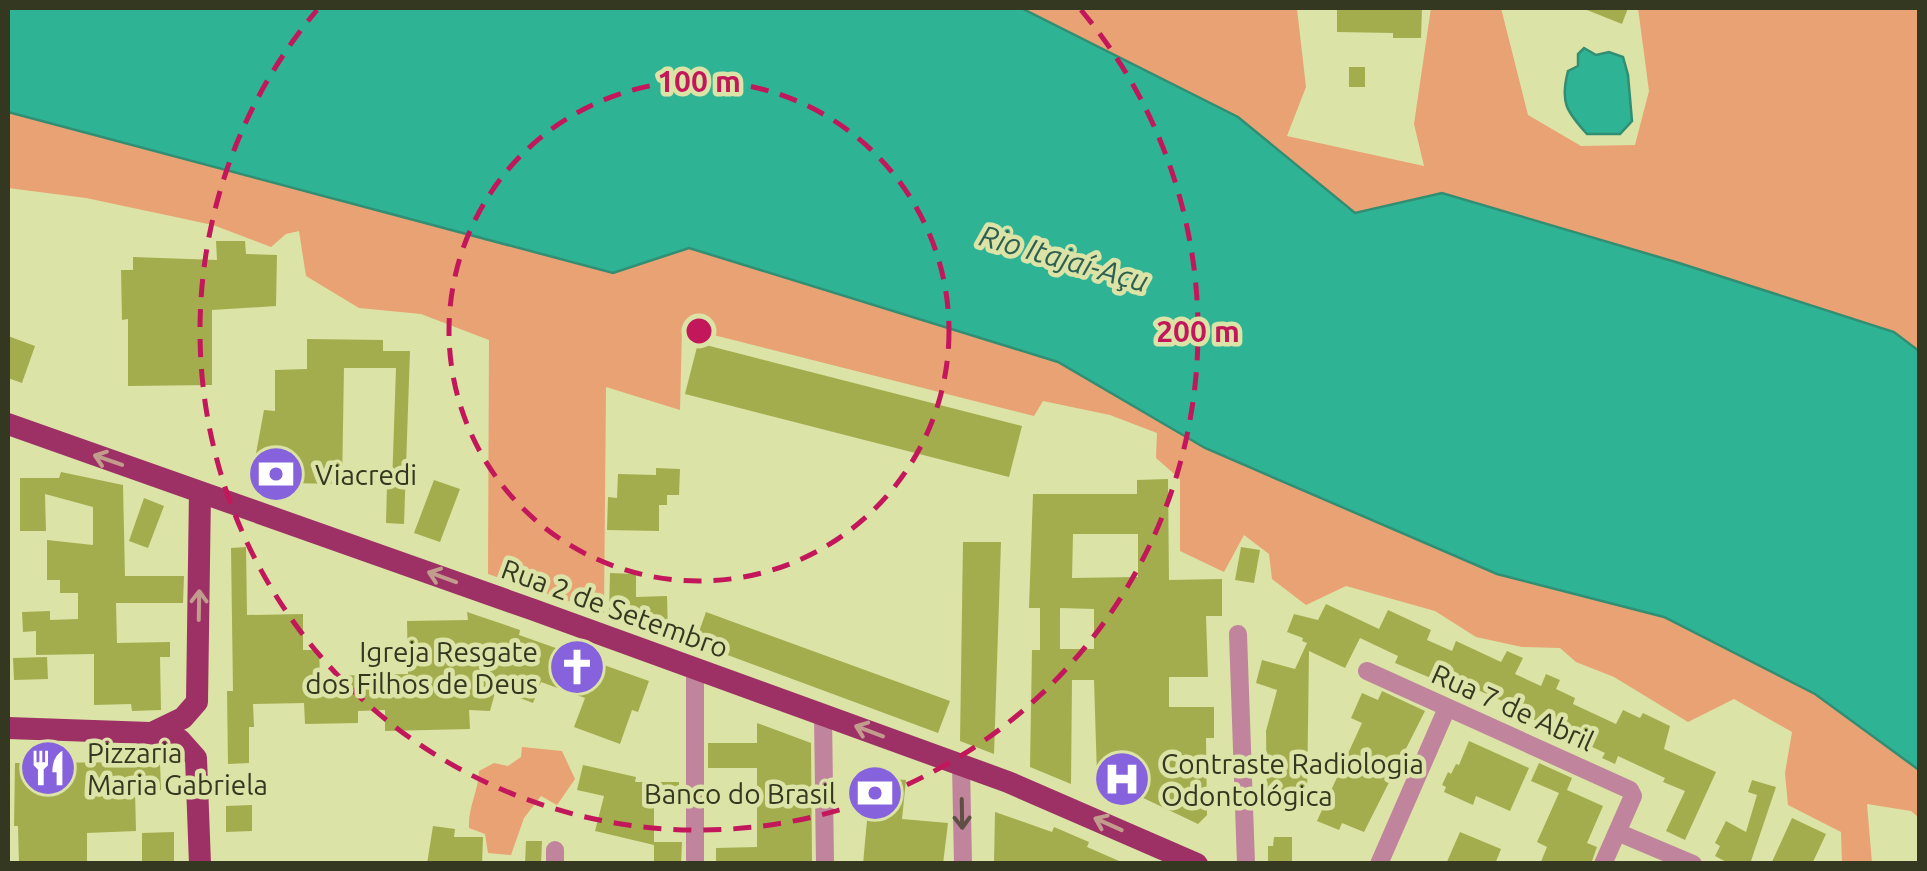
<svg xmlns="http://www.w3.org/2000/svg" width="1927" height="871" font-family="Ubuntu,sans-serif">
<rect width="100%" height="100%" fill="#dbe3a6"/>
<!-- green -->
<path fill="#e9a274" d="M1021 8 1297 9 1306 87 1287 136 1424 166 1414 124 1431 8H1501L1528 115 1581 146 1635 145 1649 91 1638 8H1918L1919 351 1894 332 1679 263 1442 193 1355 213 1238 117Z
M8 112 613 273 689 248 1058 362 1205 448 1497 574 1664 617 1815 694 1919 770V818L1911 811 1867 804 1872 863H1842L1841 832 1788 805 1785 773 1792 732 1734 699 1688 722 1614 677 1576 662 1560 648 1522 647 1476 637 1435 611 1346 586 1306 605 1272 579 1269 554 1244 535 1224 572 1180 551V479L1156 458 1157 433 1110 415 1043 401 1034 416 682 327 680 410 606 387 604 613 488 574 489 340 421 314 359 308 306 276 299 231 286 234 271 247 213 225 86 198 8 188Z
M522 747 562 751 575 779 557 805 541 796 524 818 511 855 488 853 485 834 469 828C468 807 478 793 479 771L494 763 508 766 521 757Z"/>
<!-- water -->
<path fill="#2fb395" stroke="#318e72" stroke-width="2.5" d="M8 8H1021L1238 117 1355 213 1442 193 1679 263 1894 332 1919 351V770L1815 694 1664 617 1497 574 1205 448 1058 362 689 248 613 273 8 112Z
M1584 48 1596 55 1609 52 1623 57 1628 75 1632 121 1620 134H1587C1566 111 1560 102 1568 71L1578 66V54Z"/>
<!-- building -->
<path fill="#a4ad4e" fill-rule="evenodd" d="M1337 8H1422L1421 38H1393V33L1337 32Z
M1582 8H1628L1622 24Z
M1349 67H1365V87H1349Z
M216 241H245L246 254 277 255 276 306 212 310V385L128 386V319L122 320 121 270H133V257L217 260Z
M8 336 35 346 22 383 8 378Z
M307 339 383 340V351H410L404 524 386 523 387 485H392L396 368H344L342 484 286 483 253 470 264 410 275 411V370L307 369Z
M698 343 1022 426 1009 477 685 394Z
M656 468 680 469 679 495H667V505H659V531L607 530 608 497 617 498 618 474 656 475Z
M61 472 123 485 125 576H184L183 603H116L117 643 170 642V657H160L161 710 132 711 131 704 94 705V654L36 655V631L23 632 22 612 50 611V620L78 619V593H60V580H47V540L93 545V507L45 494 46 531H20V478H59Z
M1168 479 1169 580 1222 579V616H1206L1208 677H1169V707H1214V738H1206L1207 815 1198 824 1097 776 1094 680H1072L1071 784 1030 767 1032 650H1040V608H1029L1033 494H1137V480ZM1073 534H1138V577L1072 578ZM1060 608 1094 609V649H1060Z
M434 480 460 489 440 542 414 533Z
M144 498 164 506 148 548 129 541Z
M963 542H1001L994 754 960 741Z
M246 547 247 615 303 614V650H319L320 676 408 674 407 621 468 620 467 612 520 630 519 635 649 681 638 712 632 710 620 744 574 727 585 698 541 682 533 703 496 689 490 711 469 710 470 729 385 731V710L358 711V723L305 724 304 703 253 704 254 727H249V763L228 764 227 691H233L231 548Z
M1241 547 1260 550 1254 583 1235 580Z
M610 573 636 574V597L667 596 668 636 609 612Z
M1326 604 1379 629 1388 610 1431 630 1427 640 1452 651 1456 641 1501 662 1507 651 1523 658 1515 674 1541 686 1546 674 1560 680 1556 689 1575 698 1573 704 1616 724 1623 710 1640 718 1643 713 1670 726 1664 749 1716 772 1685 840 1666 831 1685 791 1663 782 1665 778 1618 756 1615 764 1602 758 1605 753 1560 732 1558 736 1539 727 1541 723 1507 707 1509 704 1460 682 1457 689 1395 663 1398 656 1360 638 1345 668 1309 651 1307 803H1267L1266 731 1277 690 1256 683 1262 660 1295 669 1307 643 1302 641 1303 638 1287 632 1294 614 1318 620Z
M706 612 950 701 938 733 695 643Z
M47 657 48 679 14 680 13 658Z
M1382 691 1425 711 1364 832 1342 823 1339 830 1317 821 1362 723 1351 718 1362 693 1378 700Z
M757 723 811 743 812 864H716V848L757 847V768H708V743H757Z
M1469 741 1529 768 1510 811 1476 796 1473 805 1444 792 1446 787 1442 785 1448 772 1451 774 1456 764 1459 765Z
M160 762 161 790H135L136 831 87 833V864H19L18 826H14L15 763Z
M1539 763 1572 778 1567 790 1603 806 1587 843 1597 847 1591 864H1540L1547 847 1537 842 1559 793 1531 781Z
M583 765 636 777 635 782H679V805H654V845L595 831 604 796 577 790Z
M871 777 906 780 902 819 948 823 943 864H863Z
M1752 780 1776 787 1750 864H1730L1715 856 1720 846 1715 843 1726 821 1746 832 1757 795 1748 792Z
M252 805V831L226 832V806Z
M995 812 1052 832 1054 827 1089 842 1087 847 1126 864H994Z
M1792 818 1826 834 1812 864H1771Z
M433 826 455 829 454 837H483L482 864H427Z
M174 832V864H142V833Z
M1460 832 1501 849 1495 864H1446Z
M1274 837H1292V864H1268V846H1273Z
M526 841H542L541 864H525Z
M654 842H682L681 864H654Z"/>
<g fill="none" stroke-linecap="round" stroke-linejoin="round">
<!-- minor -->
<path stroke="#c0849c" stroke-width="18" d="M1238 634 1246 864
M695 668V864
M1367 671 1630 790 1633 796 1603 864
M823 715 825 864
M961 765 963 864
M1617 832 1693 864
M555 864V850
M1379 864 1447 708"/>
<!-- major -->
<path stroke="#9d3166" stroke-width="22" d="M8 424 534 610 1008 782 1197 864
M8 728 150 733 180 740 196 758 200 864
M154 732 183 718 197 702 200 492"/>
</g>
<!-- one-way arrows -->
<defs><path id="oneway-shaft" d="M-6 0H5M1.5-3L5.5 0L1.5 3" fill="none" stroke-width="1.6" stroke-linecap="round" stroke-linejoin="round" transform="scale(2.5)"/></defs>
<g stroke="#c29c8c">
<use href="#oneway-shaft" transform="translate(108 460) rotate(-161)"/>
<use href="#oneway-shaft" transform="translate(442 577) rotate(-160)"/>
<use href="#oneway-shaft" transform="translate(199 605) rotate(-89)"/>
<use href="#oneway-shaft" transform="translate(869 731) rotate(-159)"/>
<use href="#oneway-shaft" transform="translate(1108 824) rotate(-156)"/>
</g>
<use stroke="#5f4f45" href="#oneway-shaft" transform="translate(962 814) rotate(89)"/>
<!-- distance rings -->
<g fill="none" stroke="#c2185b" stroke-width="5" stroke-dasharray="18 12">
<circle cx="699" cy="331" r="250"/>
<path d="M1081 10A499 499 0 1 1 317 10"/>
</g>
<!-- icons -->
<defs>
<g id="bank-disc" transform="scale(2.875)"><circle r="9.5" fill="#8662dd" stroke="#dbe3a6"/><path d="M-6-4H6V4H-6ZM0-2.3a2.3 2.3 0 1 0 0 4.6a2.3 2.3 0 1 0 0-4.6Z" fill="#fff"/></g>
<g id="church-disc" transform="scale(2.875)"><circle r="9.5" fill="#8662dd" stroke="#dbe3a6"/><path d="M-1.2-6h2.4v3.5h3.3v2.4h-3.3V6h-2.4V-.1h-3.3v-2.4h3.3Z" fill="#fff"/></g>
<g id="restaurant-disc" transform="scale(2.875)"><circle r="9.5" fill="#8662dd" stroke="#dbe3a6"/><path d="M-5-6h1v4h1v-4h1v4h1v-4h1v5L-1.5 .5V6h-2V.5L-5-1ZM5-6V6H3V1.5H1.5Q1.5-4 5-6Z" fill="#fff"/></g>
<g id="hospital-disc" transform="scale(2.875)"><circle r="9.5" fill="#8662dd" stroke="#dbe3a6"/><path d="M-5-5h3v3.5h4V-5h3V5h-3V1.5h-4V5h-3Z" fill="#fff"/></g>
</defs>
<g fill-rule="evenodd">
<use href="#bank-disc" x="276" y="474"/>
<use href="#church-disc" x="577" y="667"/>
<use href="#restaurant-disc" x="48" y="768"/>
<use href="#hospital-disc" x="1122" y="779"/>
<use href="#bank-disc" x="875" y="793"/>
</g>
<g text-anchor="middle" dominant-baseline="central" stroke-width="9" stroke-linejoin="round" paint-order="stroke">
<!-- poi labels -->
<g font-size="28" fill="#353820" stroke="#dbe3a6" text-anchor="start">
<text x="315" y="474">Viacredi</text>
<text x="538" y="651" text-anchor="end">Igreja Resgate<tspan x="538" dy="32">dos Filhos de Deus</tspan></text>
<text x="87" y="752">Pizzaria<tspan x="87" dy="32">Maria Gabriela</tspan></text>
<text x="1161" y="763">Contraste Radiologia<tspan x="1161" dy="32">Odontológica</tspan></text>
<text x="836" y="793" text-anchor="end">Banco do Brasil</text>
</g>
<!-- street labels -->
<g font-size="28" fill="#353820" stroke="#dbe3a6">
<text transform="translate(615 608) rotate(20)">Rua 2 de Setembro</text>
<text transform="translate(1513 707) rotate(24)">Rua 7 de Abril</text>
</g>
<!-- water labels -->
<g font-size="30" font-style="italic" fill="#2d6052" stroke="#dbe3a6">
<text transform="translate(1064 258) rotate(16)">Rio Itajaí-Açu</text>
</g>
</g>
<circle cx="699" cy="331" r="15" fill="#c2185b" stroke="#dbe3a6" stroke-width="5"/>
<g font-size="30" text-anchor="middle" font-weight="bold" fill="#c2185b" stroke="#dbe3a6" stroke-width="9" stroke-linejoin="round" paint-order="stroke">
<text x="699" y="92">100 m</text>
<text x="1198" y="342">200 m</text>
</g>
<!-- border -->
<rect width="1927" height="871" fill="none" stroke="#353820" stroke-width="20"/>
</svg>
